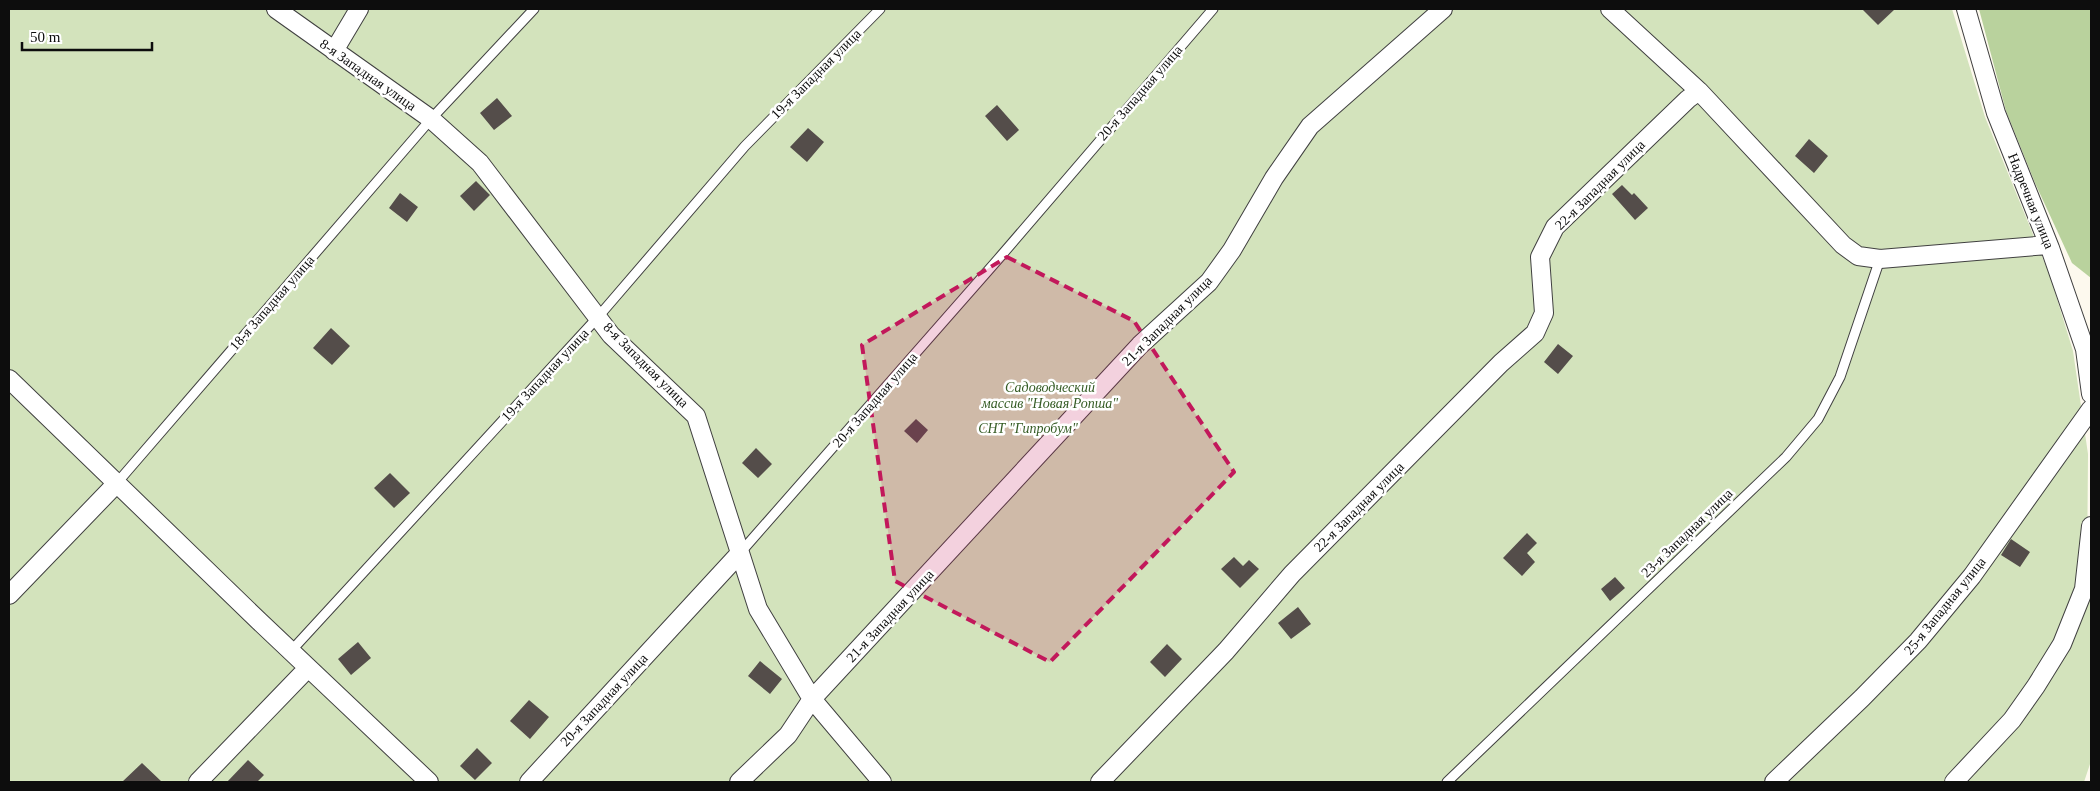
<svg xmlns="http://www.w3.org/2000/svg" width="2100" height="791" font-family="Georgia,serif">
<rect width="100%" height="100%" fill="#fdf9ee"/>
<!-- green -->
<path fill="#d3e3bc" d="M9 9H1952L1985 117 2050 276 2073 351 2088 454 2087 574 2091 579V761L2084 782H9Z"/>
<!-- forest -->
<path fill="#b9d29d" d="M1979 9H2091V278L2072 263 2035 183 2006 111Z"/>
<!-- building -->
<path fill="#544d4a" d="M1862 9H1895L1878 25Z
M497 98 512 116 494 130 480 113Z
M997 105 1019 130 1007 141 985 116Z
M808 128 824 142 807 162 790 147Z
M1809 139 1828 156 1814 173 1795 156Z
M476 181 490 195 474 211 460 196Z
M1622 185 1632 195 1634 193 1648 208 1635 220 1612 194Z
M400 193 418 207 407 222 389 208Z
M331 328 350 346 332 365 313 348Z
M1558 344 1573 356 1558 374 1544 362Z
M916 419 928 430 917 443 904 431Z
M756 448 772 464 758 478 742 463Z
M390 473 410 493 394 508 374 488Z
M1527 533 1537 543 1527 553 1535 562 1522 576 1503 558Z
M2011 539 2030 552 2020 567 2001 555Z
M1234 557 1243 566 1249 560 1259 569 1240 588 1221 569Z
M1615 577 1625 588 1610 601 1601 589Z
M1298 607 1311 624 1291 639 1278 623Z
M358 642 371 658 351 675 338 659Z
M1167 644 1182 659 1165 677 1150 662Z
M760 661 782 679 770 694 748 676Z
M529 700 549 717 530 739 510 721Z
M477 748 492 763 475 780 460 766Z
M248 760 264 775 257 782H227Z
M142 763 162 782H122Z"/>
<g fill="none" stroke-linecap="round" stroke-linejoin="round">
<!-- lane casing -->
<g stroke="#404040" stroke-width="11">
<path id="lane" d="M116 484 431 119 534 9
M740 553 1000 257 1213 9
M291 651 598 317 745 146 880 9
M1447 782 1786 457 1818 419 1840 377 1880 259"/>
</g>
<!-- street casing -->
<g stroke="#404040" stroke-width="20">
<path id="street" d="M276 9 431 119 480 163 611 335 696 416 758 609 812 699 882 782
M1610 9 1699 91
M1966 9 1996 113 2050 248 2085 349 2091 394
M334 51 359 9
M9 379 259 621 429 782
M9 595 116 484
M198 782 308 668
M529 782 740 553
M739 782 788 735 812 699 1140 345 1209 282 1232 250 1274 178 1310 126 1443 9
M1100 782 1226 651 1292 574 1501 363 1535 333 1544 313 1540 257 1555 227 1688 99 1699 91 1843 245 1858 256 1880 259 2048 245
M1774 782 1862 698 1918 641 1972 576 2091 409
M1954 782 2012 720 2036 686 2062 644 2084 589 2091 526"/>
</g>
<!-- lane -->
<use href="#lane" stroke="#fff" stroke-width="9"/>
<!-- street -->
<use href="#street" stroke="#fff" stroke-width="18"/>
</g>
<!-- marked area -->
<path fill="#c2185b" fill-opacity="0.2" stroke="#c2185b" stroke-width="4" stroke-dasharray="10 6" stroke-linejoin="round" d="M1007 257 1134 321 1234 472 1050 662 895 581 862 345Z"/>
<g text-anchor="middle" dominant-baseline="central" stroke-width="5" stroke-linejoin="round" paint-order="stroke">
<!-- street labels -->
<g font-size="14" fill="#0d0d0d" stroke="#fff">
<text transform="translate(816 74) rotate(-45)">19-я Западная улица</text>
<text transform="translate(368 75) rotate(35)">8-я Западная улица</text>
<text transform="translate(1140 93) rotate(-49)">20-я Западная улица</text>
<text transform="translate(1600 185) rotate(-45)">22-я Западная улица</text>
<text transform="translate(2031 201) rotate(68)">Надречная улица</text>
<text transform="translate(272 303) rotate(-49)">18-я Западная улица</text>
<text transform="translate(1167 321) rotate(-45)">21-я Западная улица</text>
<text transform="translate(646 365) rotate(45)">8-я Западная улица</text>
<text transform="translate(545 375) rotate(-47)">19-я Западная улица</text>
<text transform="translate(875 400) rotate(-49)">20-я Западная улица</text>
<text transform="translate(1359 507) rotate(-45)">22-я Западная улица</text>
<text transform="translate(1687 533) rotate(-44)">23-я Западная улица</text>
<text transform="translate(1945 606) rotate(-51)">25-я Западная улица</text>
<text transform="translate(890 616) rotate(-47)">21-я Западная улица</text>
<text transform="translate(604 700) rotate(-47)">20-я Западная улица</text>
</g>
<!-- park labels -->
<g font-size="14" font-style="italic" fill="#355c25" stroke="#fff">
<text x="1050" y="387">Садоводческий<tspan x="1050" dy="16">массив "Новая Ропша"</tspan></text>
<text x="1028" y="428">СНТ "Гипробум"</text>
</g>
</g>
<!-- border -->
<rect width="2100" height="791" fill="none" stroke="#0d0d0d" stroke-width="20"/>
<!-- scale -->
<path d="M22 42v8h130v-8" fill="none" stroke="#0d0d0d" stroke-width="2.5"/>
<text x="30" y="42" font-size="15" fill="#0d0d0d" stroke="#ffffff" stroke-width="4" paint-order="stroke">50 m</text>
</svg>
